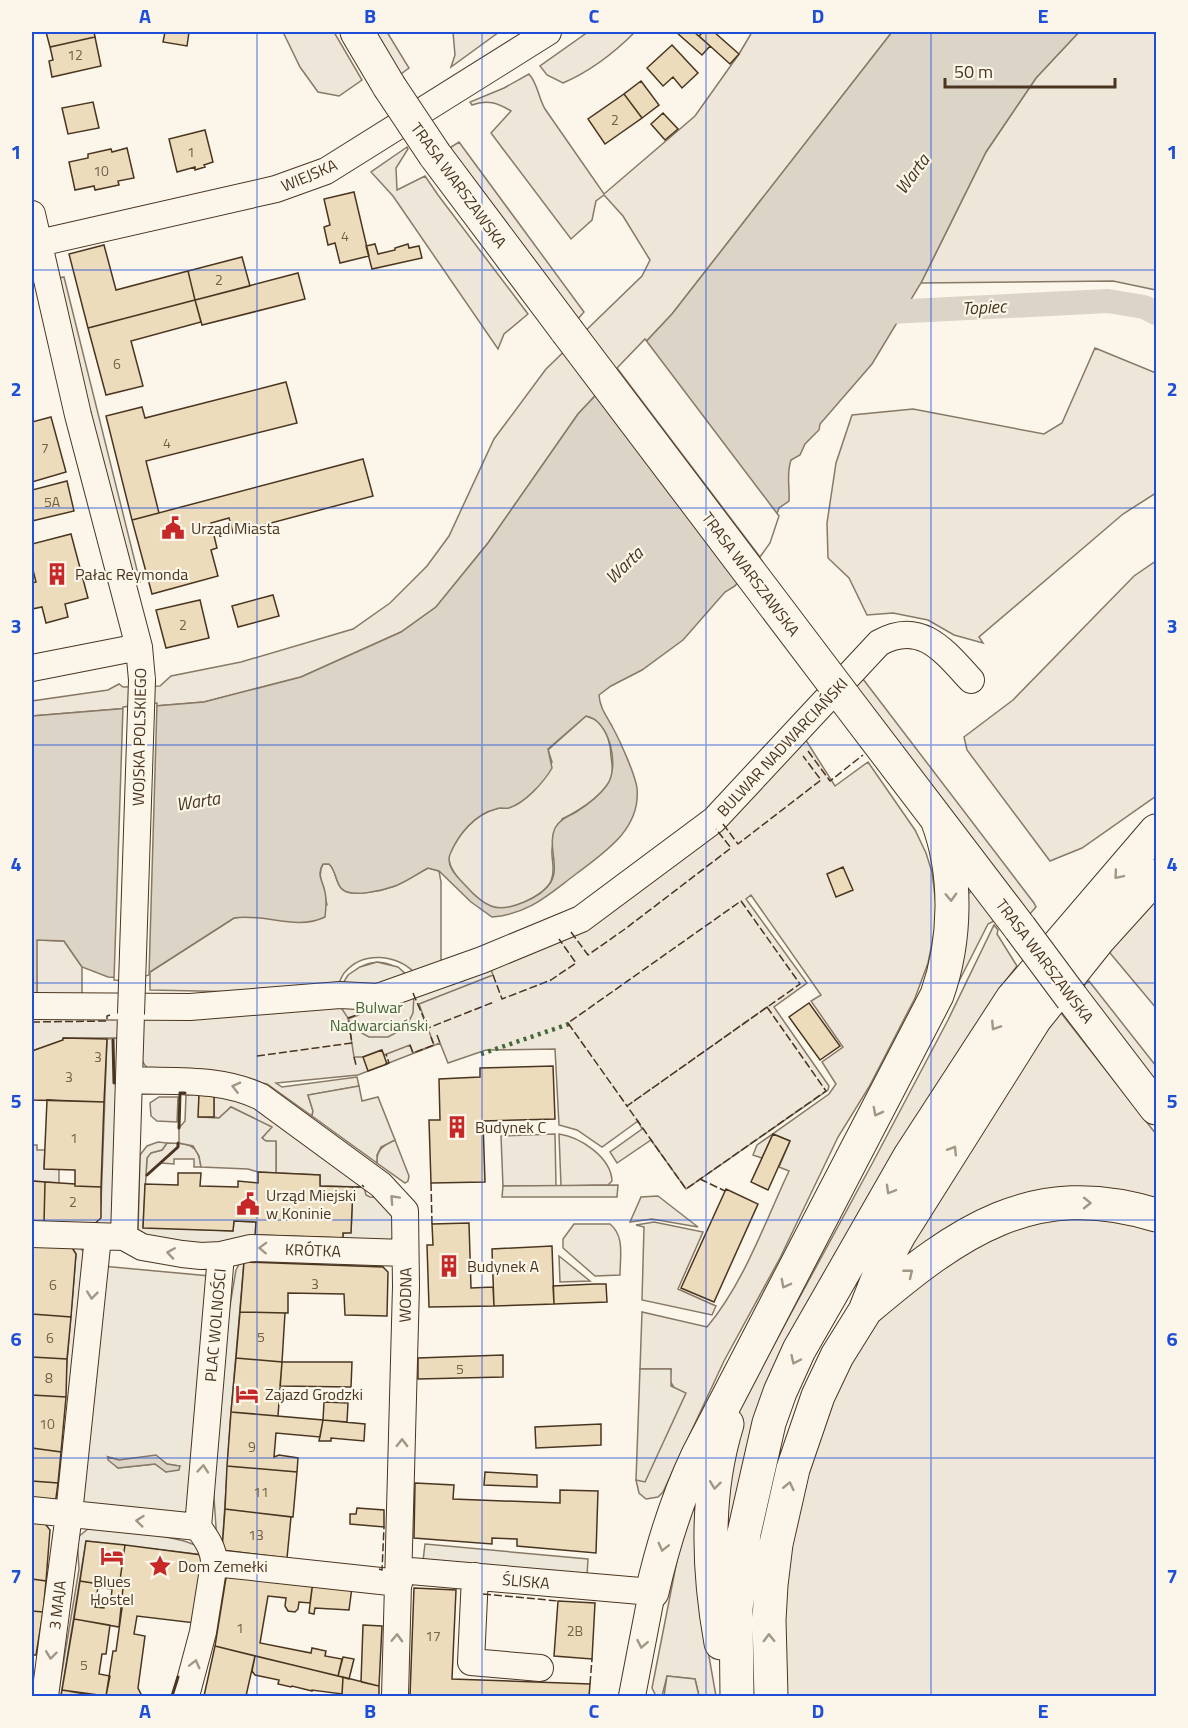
<svg xmlns="http://www.w3.org/2000/svg" width="1188" height="1728" font-family="'Titillium Web',sans-serif">
<rect width="100%" height="100%" fill="#fbf6e9"/>
<!-- green -->
<path fill="#ede6d9" stroke="#887966" stroke-width="1.5" d="M283 32H334L362 80 339 96 318 92 300 67Z
M370 32H387L409 68 398 76Z
M453 32H499L451 67 455 55Z
M588 32H635C614 53 591 71 563 83L547 75 540 66Z
M752 32H892L672 314 578 414 488 543 436 607 401 632 301 677 204 702 32 716V701L108 690 119 684 123 687 160 686 171 676 241 662 353 629 390 603 427 566 449 536 494 439 546 369 642 276 650 260 623 216 604 195 596 201 592 220 571 239 491 133 511 111C498 103 487 99 472 105L470 102 504 88 529 74C538 84 538 97 545 109L604 194 695 116 739 54Z
M1079 32H1156V290L1113 281 921 283 986 152 1036 78Z
M459 142 584 312 576 321 448 149Z
M407 147 408 149 396 168 397 190 425 176 438 195 528 314 504 334 498 349 393 196 371 172Z
M1095 348 1156 373V493L1123 514 979 637 983 643 954 635 928 620 893 613 867 615 849 578 828 558 827 523 836 463 852 415 913 409 1044 434 1062 423Z
M1156 561V796L1082 848 1050 861 967 750 964 737 1013 700 1134 576Z
M863 679 1034 903 1036 907 1029 915 851 688Z
M586 716 599 721C607 733 611 743 611 757 612 763 613 770 612 776 607 794 578 811 562 819 559 828 553 839 552 849 551 860 556 870 551 881 544 896 508 913 492 907 477 902 443 868 450 853 458 834 475 815 495 809 501 807 507 809 512 806 531 796 540 779 552 762L548 750Z
M795 723 835 786 868 762 915 830 926 853 932 872 936 904 935 929 928 963 915 998 869 1087 838 1137 780 1258 724 1361 663 1492 658 1497 646 1499 639 1493 636 1480 645 1481 675 1389 670 1381 671 1369H640L642 1312 707 1327C744 1283 765 1222 789 1171L779 1167 790 1141 773 1134 762 1158 753 1155 757 1145 829 1094 836 1084 822 1062 843 1047 811 1001 821 995 751 895 746 899 807 983 774 1007 829 1086 828 1090 686 1189 651 1140 617 1163 610 1152 642 1129 638 1121 602 1147 577 1130 559 1125 555 1049 486 1050 448 1063 440 1043 358 1075 276 1083 282 1087 357 1077 359 1086 308 1095 313 1111 312 1116 267 1084 219 1074 151 1071C139 1062 139 1052 139 1038H64L63 1040 32 1051V997H37L36 940 64 941 82 967V994L243 997 340 988C359 959 384 953 410 978L583 909 713 809Z
M323 864H329C336 870 335 881 341 888 350 899 384 890 395 886 406 882 417 874 428 868L439 871 441 882V962L415 973C397 955 364 950 345 972 342 975 340 981 338 985L246 992 150 990V972L234 918 248 916 266 918 327 905C325 892 316 875 323 864Z
M972 890 994 921 988 924 947 1005 968 894Z
M1156 893V1008L1105 947Z
M994 925 998 930 997 934 1017 966 1001 987 800 1324 723 1605 721 1518 739 1409 873 1162 948 1020Z
M1089 981 1156 1066V1087L1082 987Z
M1054 1004 1156 1134V1204L1130 1195 889 1268Z
M214 1095 245 1099 364 1187 320 1186V1175L276 1173V1142L266 1141 262 1138 271 1127 231 1107 219 1118 214 1117Z
M159 1097H178L177 1122 157 1121 151 1116 150 1103Z
M555 1134 556 1186H503L501 1136Z
M559 1134C580 1137 611 1157 612 1181L608 1185 561 1186Z
M395 1140 409 1176 408 1181 405 1183 377 1163C376 1149 384 1145 395 1140Z
M167 1143C187 1143 199 1143 201 1167H194V1159H174V1164L161 1163 146 1176 147 1158 150 1153 162 1150Z
M32 1145H37V1150H45L44 1168 59 1169V1183L32 1181Z
M658 1196 698 1227 652 1219 630 1222 641 1197Z
M1074 1215 1156 1229V1696H785V1581L810 1449 853 1353 878 1321 903 1296 1003 1228Z
M654 1222 703 1232 678 1289 716 1306 712 1315 642 1300 644 1227 636 1225Z
M574 1224H610C625 1236 620 1257 620 1275L595 1276 563 1248V1239Z
M559 1256 590 1281 560 1282Z
M696 1501 708 1651 716 1696H699L695 1679 667 1676 662 1696H656L652 1688 681 1540Z"/>
<!-- parking -->
<path fill="#ede7d9" stroke="#887966" stroke-width="1.5" fill-rule="evenodd" d="M64 277 140 582 130 585 54 279Z
M484 950 493 975 419 1004 434 1045 413 1053 410 1045 384 1055 381 1050 363 1057H354L348 1018 340 1006V988L348 975 360 967 377 962 398 967 410 978ZM414 994 413 1013 409 1021 403 1029 388 1037H369L358 1031 348 1019Z
M121 1038 115 1224 44 1223 101 1205 107 1039Z
M359 1086 362 1101 378 1097 395 1140 381 1147 377 1155V1163L312 1116 313 1111 308 1095Z
M199 1094V1117L219 1118 231 1107 272 1127 262 1138 266 1141H276V1173L258 1172 248 1169 201 1167 199 1156 193 1146 179 1143V1128L185 1121 186 1095Z
M158 1142 167 1143 162 1150 151 1153 147 1158 143 1227 233 1231 234 1221 256 1222V1235L343 1238V1233L351 1232 353 1187H364L366 1195 370 1197 386 1198 396 1215 394 1243 176 1245 138 1232 140 1155 147 1146Z
M618 1185 617 1197H502L503 1186Z
M69 1243 78 1245 88 1257 62 1505H55L76 1254Z
M242 1259 383 1262V1267L244 1262 231 1412 222 1550 382 1570 218 1557 213 1483 228 1317 236 1270Z
M102 1266 210 1276 188 1515 80 1505ZM156 1456 167 1464 179 1466 166 1472 155 1464 118 1468 108 1457 119 1460Z
M640 1369H671V1386L686 1393 645 1482 636 1480Z
M89 1528 140 1531 184 1541 204 1548 209 1556 200 1625 178 1696H172L195 1623 202 1555 86 1541 61 1696H58L79 1569 77 1538Z
M425 1544 588 1559 587 1576 423 1561Z
M667 1676 695 1679 699 1696H664Z"/>
<!-- water -->
<path fill="#dcd4c6" stroke="#887966" stroke-width="1.5" fill-rule="evenodd" d="M892 32H1079L1036 78 986 152 921 283 872 364 820 424 819 430 805 444 800 455 791 460C786 475 790 486 789 501L779 508 767 542 735 586 725 592 683 640 642 670 611 686 599 695C600 709 607 716 613 728 620 741 635 774 637 788 641 829 605 852 576 874 548 895 529 914 492 917L471 902 439 871 428 868C417 874 406 882 395 886 384 890 350 899 341 888 335 881 336 870 329 864H323C316 875 323 881 325 892 327 901 326 909 325 917 296 931 265 913 234 918L150 972 127 978 108 977 82 967 64 941 37 940V997H32V716L204 702 301 677 401 632 436 607 488 543 578 414 672 314ZM586 716C610 720 620 767 607 785 600 795 587 805 576 812 568 817 560 819 555 828 547 845 560 866 551 882 542 897 507 913 491 906 481 902 473 894 466 886 457 877 444 865 451 852 459 834 475 814 496 809 500 807 505 809 509 808 525 803 544 782 552 768L548 749Z
M156 1455 167 1464 180 1466 179 1470 166 1472 155 1464 118 1468 108 1460V1457L119 1460Z"/>
<!-- pier -->
<path fill="#fbf6e9" stroke="#887966" stroke-width="1.5" d="M645 339 779 516 770 543 760 557 617 368Z
M157 703 149 975 127 981 114 980 123 707Z"/>
<g fill="none" stroke-linecap="round" stroke-linejoin="round">
<!-- canal -->
<path stroke="#dcd4c6" stroke-width="24" d="M870 313 1108 301 1144 307 1156 313"/>
</g>
<!-- building -->
<path fill="#ecdcbc" stroke="#4a3520" stroke-width="1.5" fill-rule="evenodd" d="M46 32H94L95 37 50 47Z
M165 32H189L187 46 163 42Z
M676 32H694L710 46 702 55Z
M703 32H714L739 54 730 64 699 36Z
M95 37 101 66 52 77 49 61 53 60 50 47Z
M672 45 698 73 682 88 673 77 663 86 647 68Z
M641 81 659 105 642 118 624 94Z
M624 94 642 118 605 144 588 119Z
M93 102 99 128 68 134 62 108Z
M663 113 678 129 665 140 651 124Z
M205 130 213 162 204 165 205 167 195 170V167L177 172 169 139Z
M127 148 134 178 118 181 119 185 95 190 94 186 75 190 69 162 88 158V154L111 149 112 152Z
M354 192 369 256 340 263 335 243 328 245 324 227 330 225 324 199Z
M375 244 378 254 395 250V248L408 244 409 248 419 246 422 258 372 269 366 246Z
M104 245 116 290 188 271 195 300 88 328 69 254Z
M242 257 250 286 195 300 188 271Z
M298 273 305 299 202 325 195 300Z
M195 300 201 322 131 341 143 386 106 395 88 328Z
M286 382 297 423 146 461 159 513 132 520 106 416 142 407 145 418Z
M51 417 66 472 32 482V422Z
M363 459 373 496 233 533 229 518 211 523 217 548 211 550 218 576 152 594 132 520Z
M67 481 74 511 32 521V490Z
M71 534 88 598 65 604 68 617 46 623 42 607 32 609V583L36 582 32 566V544Z
M273 595 279 616 238 627 232 606Z
M200 600 209 638 166 648 156 610Z
M843 867 853 890 836 897 827 874Z
M809 1003 840 1046 820 1060 789 1017Z
M63 1038 107 1039 104 1102 32 1100V1051L63 1040Z
M382 1050 387 1064 368 1071 363 1057Z
M553 1066 555 1119 483 1121 485 1182 431 1183 429 1120H440L439 1079 480 1077V1068Z
M199 1094 214 1095V1117H198Z
M47 1100 104 1102 101 1187 75 1186V1170L44 1169Z
M773 1134 790 1141 768 1190 751 1182Z
M258 1172 320 1175V1186L353 1187 351 1233H343V1238L255 1235 256 1222 234 1221 233 1231 143 1228 145 1184 178 1185V1173H201L200 1186 238 1187V1181L258 1183Z
M32 1181 45 1182 44 1223 32 1222Z
M45 1182 75 1184V1186L101 1187V1218L92 1226 44 1223Z
M726 1189 758 1204 714 1302 681 1288Z
M469 1223 471 1288 493 1287 494 1306 429 1307 427 1245H433L432 1224Z
M32 1242 69 1243 76 1254 71 1317 32 1314Z
M552 1246 554 1304 494 1306 492 1249Z
M244 1262 383 1267 388 1272 387 1316 345 1315 344 1294 288 1293V1313L240 1312Z
M595 1284H606L607 1302 554 1304 553 1286Z
M240 1312 285 1313 282 1362 236 1358Z
M32 1314 71 1317 67 1359 32 1357Z
M503 1355V1377L418 1379V1358Z
M32 1357 67 1359 66 1397 32 1395Z
M236 1358 282 1362 278 1416 231 1412Z
M282 1362H352L351 1387 280 1386Z
M32 1395 66 1397 61 1452 32 1448Z
M324 1402 348 1403 347 1422 323 1420Z
M231 1412 323 1420 320 1437 276 1433 274 1457 279 1455 298 1458 297 1472 227 1466Z
M323 1420 365 1424 364 1441 331 1438V1441H319Z
M601 1424V1445L536 1448 535 1427Z
M32 1448 61 1452 58 1483 32 1481Z
M227 1466 297 1472 293 1517 225 1509Z
M485 1472 537 1475V1487L484 1485Z
M32 1481 58 1483 55 1505 32 1503Z
M415 1483 454 1485 453 1499 560 1503V1490L598 1491 596 1553 517 1546V1539L492 1538V1544L414 1538Z
M357 1508 384 1510V1527L350 1524V1514H356Z
M225 1509 291 1517 287 1558 222 1550Z
M32 1519 43 1521 50 1530 46 1581 32 1579Z
M86 1541 125 1545 119 1587 80 1581Z
M125 1545 202 1555 195 1623 137 1616 134 1634 145 1636 138 1688 142 1696H106L113 1651H116L122 1608 121 1607 123 1588 119 1587Z
M233 1571 313 1581 310 1603 299 1602 298 1609 295 1612 288 1611 285 1606 286 1598 268 1596 260 1643 311 1653 312 1648 326 1651 325 1656 342 1659 338 1676 215 1646 226 1578Z
M32 1579 46 1581 43 1612 32 1611Z
M80 1581 123 1588 119 1627 74 1619ZM98 1587 112 1589 111 1600 106 1599 104 1608 95 1607Z
M313 1581 352 1587 349 1610 315 1608 314 1614 309 1613Z
M414 1588 456 1590 452 1679 590 1684 589 1696H410Z
M558 1601 595 1603 592 1659 554 1656Z
M32 1611 43 1612 36 1655H32Z
M74 1619 110 1625 106 1654H102L99 1674 110 1676 106 1696 62 1690Z
M363 1625 382 1626 379 1686 361 1682Z
M215 1646 255 1656 246 1696H204Z
M255 1656 343 1677 342 1694 312 1690V1691L292 1686 291 1687 278 1684 279 1680 255 1675 252 1671Z
M343 1657 354 1659 349 1679 338 1676Z
M343 1677 379 1686V1696H342Z
M62 1690 91 1695V1696H61Z"/>
<g fill="none" stroke-linecap="round" stroke-linejoin="round">
<!-- minor casing -->
<g stroke="#4a3520" stroke-width="28">
<path id="minor" d="M32 214 78 415 139 647 142 680
M39 243 276 189 326 171 548 32
M32 668 139 647
M32 1006 190 1007 340 995 378 997 482 960 581 919 714 820 879 643C921 619 945 652 971 680
M130 1080C174 1082 220 1077 261 1097L381 1185 405 1211 406 1286 395 1696
M32 1234 124 1237 142 1247 182 1254 201 1256 221 1255 251 1248 405 1253
M124 1237 131 1014
M32 1510 198 1527
M198 1527 221 1255
M214 1563 399 1583
M399 1570 652 1592 632 1696
M475 1576 471 1662 540 1668
M45 1696 69 1514 98 1237
M186 1696 203 1632 214 1563C214 1549 206 1538 198 1527"/>
</g>
<!-- major casing -->
<g stroke="#4a3520" stroke-width="35">
<path id="major" d="M357 32 389 86
M435 155 567 331
M844 697 1020 928
M1072 998 1156 1108
M868 1308C958 1232 1033 1177 1156 1215
M652 1592C663 1544 677 1499 698 1455L937 995C956 941 958 874 937 819
M721 1643C708 1571 705 1495 727 1424
M737 1696 736 1609 744 1533 769 1423 780 1392 799 1350 910 1156 1012 999 1156 831
M771 1696 769 1620 771 1585 776 1544 793 1469 818 1396 837 1356 865 1311 884 1263 899 1235 1035 1019 1099 939 1156 876"/>
</g>
<!-- minor -->
<use href="#minor" stroke="#fbf6e9" stroke-width="26"/>
<!-- major -->
<use href="#major" stroke="#fbf6e9" stroke-width="33"/>
<!-- minor-bridge casing -->
<g stroke="#4a3520" stroke-width="28" stroke-linecap="butt">
<path id="minor-bridge" d="M131 1014 142 680"/>
</g>
<!-- major-bridge casing -->
<g stroke="#4a3520" stroke-width="35" stroke-linecap="butt">
<path id="major-bridge" d="M389 86 435 155
M567 331 844 697
M1020 928 1072 998"/>
</g>
<!-- minor-bridge -->
<use href="#minor-bridge" stroke="#fbf6e9" stroke-width="26"/>
<!-- major-bridge -->
<use href="#major-bridge" stroke="#fbf6e9" stroke-width="33"/>
<!-- hedge -->
<path stroke="#436837" stroke-width="4.5" stroke-dasharray="3 4.5" stroke-linecap="butt" d="M481 1054 569 1024"/>
<!-- fence -->
<path stroke="#4a3520" stroke-width="1.5" stroke-dasharray="8 3" stroke-linecap="butt" d="M808 751 830 781 863 755
M723 824 738 844 821 780 803 756
M741 901 800 984 627 1106 568 1023Z
M571 932 588 955 625 929 731 848 716 829
M493 975 502 999 551 980 576 963 559 939
M413 993 428 1028 494 1002
M767 1007 826 1091 686 1189 627 1106Z
M32 1022 107 1021V1016L110 1015
M437 1035 440 1043
M410 1045 413 1053 434 1045 431 1037
M257 1056 352 1043 348 1018 376 1008
M354 1057 356 1065
M385 1064 389 1063 386 1054
M700 1179 725 1191
M431 1183 432 1224
M353 1187H364L362 1185
M379 1569 382 1570 384 1527
M483 1594 558 1601
M590 1684 592 1659"/>
<!-- wall -->
<path stroke="#4a3520" stroke-width="3" d="M113 1040 114 1083
M179 1128 180 1093H185
M147 1175 178 1147V1143
M172 1696 178 1677"/>
</g>
<!-- one-way arrows -->
<defs><path id="oneway-chevron" d="M-2-3.5L2.5 0L-2 3.5" fill="none" stroke-width="1.6" stroke-linecap="round" stroke-linejoin="round" transform="scale(1.5)"/></defs>
<g stroke="#a29684">
<use href="#oneway-chevron" transform="translate(1118 875) rotate(130)"/>
<use href="#oneway-chevron" transform="translate(951 897) rotate(88)"/>
<use href="#oneway-chevron" transform="translate(995 1026) rotate(123)"/>
<use href="#oneway-chevron" transform="translate(236 1087) rotate(-166)"/>
<use href="#oneway-chevron" transform="translate(877 1112) rotate(118)"/>
<use href="#oneway-chevron" transform="translate(953 1150) rotate(-58)"/>
<use href="#oneway-chevron" transform="translate(890 1190) rotate(120)"/>
<use href="#oneway-chevron" transform="translate(394 1199) rotate(-133)"/>
<use href="#oneway-chevron" transform="translate(1087 1203) rotate(1)"/>
<use href="#oneway-chevron" transform="translate(263 1248) rotate(-178)"/>
<use href="#oneway-chevron" transform="translate(171 1253) rotate(-171)"/>
<use href="#oneway-chevron" transform="translate(909 1273) rotate(-39)"/>
<use href="#oneway-chevron" transform="translate(785 1284) rotate(118)"/>
<use href="#oneway-chevron" transform="translate(92 1295) rotate(96)"/>
<use href="#oneway-chevron" transform="translate(795 1360) rotate(115)"/>
<use href="#oneway-chevron" transform="translate(402 1443) rotate(-89)"/>
<use href="#oneway-chevron" transform="translate(203 1469) rotate(-85)"/>
<use href="#oneway-chevron" transform="translate(715 1485) rotate(97)"/>
<use href="#oneway-chevron" transform="translate(789 1486) rotate(-77)"/>
<use href="#oneway-chevron" transform="translate(140 1521) rotate(-174)"/>
<use href="#oneway-chevron" transform="translate(663 1547) rotate(104)"/>
<use href="#oneway-chevron" transform="translate(397 1638) rotate(-88)"/>
<use href="#oneway-chevron" transform="translate(769 1638) rotate(-91)"/>
<use href="#oneway-chevron" transform="translate(642 1644) rotate(101)"/>
<use href="#oneway-chevron" transform="translate(51 1655) rotate(97)"/>
<use href="#oneway-chevron" transform="translate(195 1664) rotate(-76)"/>
</g>
<!-- grid -->
<path fill="none" stroke="#1d4ed8" stroke-width="1.5" stroke-opacity="0.55" d="M257 32V1696M482 32V1696M706 32V1696M931 32V1696M32 270H1156M32 508H1156M32 745H1156M32 983H1156M32 1220H1156M32 1458H1156"/>
<!-- icons -->
<defs>
<g id="civic-bare" transform="scale(1.8)"><path d="M-.6-6.5H3V-4.5H.6V-3L4-1V1h2V6H-6V1h2V-1L-.6-3ZM-1.2 2.5V6h2.4V2.5Z" fill="#c62828" stroke="#fbf6e9" stroke-width="2.5" paint-order="stroke"/></g>
<g id="building-bare" transform="scale(1.8)"><path d="M-4-6H4V6H1V3H-1V6H-4ZM-2.5-4.3h1.7v1.8h-1.7ZM.8-4.3h1.7v1.8H.8ZM-2.5-1h1.7V.8h-1.7ZM.8-1h1.7V.8H.8Z" fill="#c62828" stroke="#fbf6e9" stroke-width="2.5" paint-order="stroke"/></g>
<g id="hotel-bare" transform="scale(1.8)"><path d="M-6-4.5h1.5V1H6V5H4.5V3h-9V5H-6ZM-4 0a1.8 1.8 0 1 1 3.6 0ZM.5 0V-2.5h3Q6-2.5 6 0Z" fill="#c62828" stroke="#fbf6e9" stroke-width="2.5" paint-order="stroke"/></g>
<g id="sight-bare" transform="scale(1.8)"><path d="M0-6L1.8-2.2L6-1.7L2.9 1.2L3.7 5.4L0 3.3L-3.7 5.4L-2.9 1.2L-6-1.7L-1.8-2.2Z" fill="#c62828" stroke="#fbf6e9" stroke-width="2.5" paint-order="stroke"/></g>
</defs>
<g fill-rule="evenodd">
<use href="#civic-bare" x="173" y="528"/>
<use href="#building-bare" x="57" y="574"/>
<use href="#building-bare" x="457" y="1127"/>
<use href="#civic-bare" x="248" y="1204"/>
<use href="#building-bare" x="449" y="1266"/>
<use href="#hotel-bare" x="247" y="1394"/>
<use href="#hotel-bare" x="112" y="1556"/>
<use href="#sight-bare" x="160" y="1566"/>
</g>
<g text-anchor="middle" dominant-baseline="central" stroke-width="4.5" stroke-linejoin="round" paint-order="stroke">
<!-- number labels -->
<g font-size="14" fill="#725f47">
<text x="75" y="54">12</text>
<text x="615" y="119">2</text>
<text x="191" y="151">1</text>
<text x="101" y="170">10</text>
<text x="345" y="235">4</text>
<text x="219" y="279">2</text>
<text x="117" y="363">6</text>
<text x="167" y="442">4</text>
<text x="45" y="447">7</text>
<text x="52" y="501">5A</text>
<text x="183" y="624">2</text>
<text x="98" y="1056">3</text>
<text x="69" y="1076">3</text>
<text x="74" y="1137">1</text>
<text x="73" y="1201">2</text>
<text x="315" y="1283">3</text>
<text x="53" y="1284">6</text>
<text x="261" y="1336">5</text>
<text x="50" y="1337">6</text>
<text x="460" y="1368">5</text>
<text x="49" y="1377">8</text>
<text x="47" y="1423">10</text>
<text x="252" y="1446">9</text>
<text x="261" y="1491">11</text>
<text x="256" y="1534">13</text>
<text x="240" y="1627">1</text>
<text x="575" y="1630">2B</text>
<text x="433" y="1635">17</text>
<text x="84" y="1664">5</text>
</g>
<!-- street labels -->
<g font-size="16" fill="#4a3520" stroke="#fbf6e9">
<text transform="translate(309 175) rotate(-23)">WIEJSKA</text>
<text transform="translate(459 185) rotate(54)">TRASA WARSZAWSKA</text>
<text transform="translate(751 574) rotate(53)">TRASA WARSZAWSKA</text>
<text transform="translate(139 737) rotate(-89)">WOJSKA POLSKIEGO</text>
<text transform="translate(782 747) rotate(-47)">BULWAR NADWARCIAŃSKI</text>
<text transform="translate(1045 961) rotate(53)">TRASA WARSZAWSKA</text>
<text transform="translate(313 1250) rotate(2)">KRÓTKA</text>
<text transform="translate(405 1295) rotate(-89)">WODNA</text>
<text transform="translate(215 1325) rotate(-85)">PLAC WOLNOŚCI</text>
<text transform="translate(526 1581) rotate(5)">ŚLISKA</text>
<text transform="translate(57 1605) rotate(-83)">3 MAJA</text>
</g>
<!-- poi labels -->
<g font-size="16" fill="#4a3520" stroke="#fbf6e9" text-anchor="start">
<text x="191" y="528">Urząd Miasta</text>
<text x="75" y="574">Pałac Reymonda</text>
<text x="475" y="1127">Budynek C</text>
<text x="266" y="1195">Urząd Miejski<tspan x="266" dy="18">w Koninie</tspan></text>
<text x="467" y="1266">Budynek A</text>
<text x="265" y="1394">Zajazd Grodzki</text>
<text x="178" y="1566">Dom Zemełki</text>
<text x="112" y="1581" text-anchor="middle">Blues<tspan x="112" dy="18">Hostel</tspan></text>
</g>
<!-- park labels -->
<g font-size="16" fill="#436837" stroke="#fbf6e9">
<text x="379" y="1007">Bulwar<tspan x="379" dy="18">Nadwarciański</tspan></text>
</g>
<!-- water labels -->
<g font-size="18" font-style="italic" fill="#4a3520" stroke="#fbf6e9">
<text transform="translate(912 174) rotate(-54)">Warta</text>
<text transform="translate(984 307) rotate(-3)">Topiec</text>
<text transform="translate(624 565) rotate(-44)">Warta</text>
<text transform="translate(198 801) rotate(-9)">Warta</text>
</g>
</g>
<!-- border -->
<rect width="1188" height="1728" fill="none" stroke="#fbf6e9" stroke-width="66"/>
<!-- scale -->
<path d="M945 78v9h170v-9" fill="none" stroke="#4a3520" stroke-width="3"/>
<text x="954" y="78" font-size="18" fill="#4a3520" stroke="#fbf6e9" stroke-width="4.5" paint-order="stroke">50 m</text>
<rect x="33" y="33" width="1122" height="1662" fill="none" stroke="#1d4ed8" stroke-width="2"/>
<g font-size="20" text-anchor="middle" font-weight="bold" fill="#1d4ed8">
<text x="145" y="23">A</text>
<text x="370" y="23">B</text>
<text x="594" y="23">C</text>
<text x="818" y="23">D</text>
<text x="1043" y="23">E</text>
<text x="16" y="159">1</text>
<text x="1172" y="159">1</text>
<text x="16" y="396">2</text>
<text x="1172" y="396">2</text>
<text x="16" y="633">3</text>
<text x="1172" y="633">3</text>
<text x="16" y="871">4</text>
<text x="1172" y="871">4</text>
<text x="16" y="1108">5</text>
<text x="1172" y="1108">5</text>
<text x="16" y="1346">6</text>
<text x="1172" y="1346">6</text>
<text x="16" y="1583">7</text>
<text x="1172" y="1583">7</text>
<text x="145" y="1718">A</text>
<text x="370" y="1718">B</text>
<text x="594" y="1718">C</text>
<text x="818" y="1718">D</text>
<text x="1043" y="1718">E</text>
</g>
</svg>
